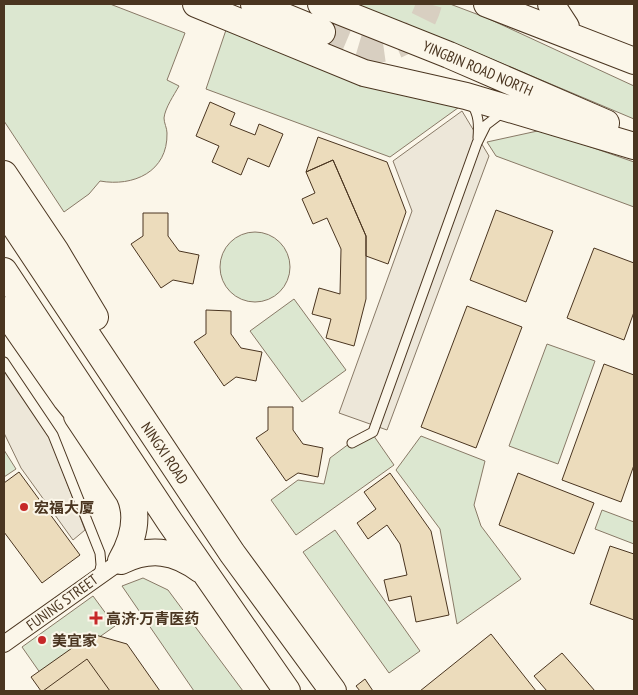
<svg xmlns="http://www.w3.org/2000/svg" width="638" height="695" font-family="'PT Sans Narrow','Noto Sans SC',sans-serif">
<rect width="100%" height="100%" fill="#fbf6e9"/>
<!-- green -->
<path fill="#dce7d0" stroke="#887966" d="M4 4H110L185 33 167 80 179 86C174 95 165 108 164 118 164 123 167 128 167 133 168 172 133 187 100 181L89 194 64 212 4 121Z
M354 4H450L487 18 634 86V119L439 37Z
M228 24 462 105 390 157 206 89Z
M542 130 634 162V207L496 156 487 142Z
M220 267a35 35 0 1 1 70 0a35 35 0 1 1-70 0Z
M294 299 346 370 302 402 250 331Z
M547 344 595 361 558 464 509 446Z
M369 429 394 465 296 535 271 500 298 480 324 484 330 458Z
M421 436 485 461 474 505 481 526 521 579 457 624 440 529 396 470Z
M4 450 16 469 4 477Z
M602 510 634 522V544L595 529Z
M335 530 420 651 389 673 303 552Z
M143 578 168 590 243 691H194L122 586Z
M93 596 115 626 43 677 22 647Z"/>
<!-- parking -->
<path fill="#ede7d9" stroke="#887966" d="M462 111 489 156 387 430 339 413 412 211 393 161Z
M4 369 50 438 85 530 73 540 21 468 4 433Z"/>
<!-- building -->
<path fill="#ecdcbc" stroke="#4a3520" d="M210 102 235 113 230 125 255 135 259 124 283 134 269 167 248 158 241 175 212 162 219 146 196 136Z
M318 137 387 162 406 212 388 264 366 256V236L333 160 306 172Z
M333 160 366 236V299L354 346 326 338 331 319 312 314 319 288 340 294 341 249 327 218 313 224 302 199 315 193 306 172Z
M496 210 553 231 526 302 470 280Z
M143 213H168V236L179 251 199 255 193 284 173 280 161 288 131 244 143 236Z
M594 248 634 263V312L624 340 567 318Z
M467 306 522 327 476 448 421 427Z
M206 310 231 311V334L241 348 262 352 256 381 236 377 224 386 194 342 206 334Z
M604 364 634 375V465L621 502 562 480Z
M268 407H293V430L303 444 323 448 318 477 298 473 286 481 256 438 268 430Z
M19 472 80 555 42 583 4 532V483Z
M390 473 431 531 449 615 416 622 411 596 389 601 384 580 407 575 400 544 387 525 368 539 357 523 376 509 364 492Z
M518 473 594 503 574 554 499 525Z
M610 546 634 554V620L590 604Z
M92 634 127 644 160 691H41L31 677Z
M491 634 536 691H420Z
M562 653 595 691H547L534 676Z
M87 659 110 691H43Z
M365 679 373 691H360L356 686Z"/>
<g fill="none" stroke-linecap="round" stroke-linejoin="round">
<!-- primary-tunnel -->
<path stroke="#d8cfc1" stroke-width="26" stroke-dasharray="26 13" stroke-linecap="butt" d="M322 32C335 37 349 45 362 48 397 55 420 36 429 4"/>
<!-- service casing -->
<g stroke="#4a3520" stroke-width="11">
<path id="service" d="M471 103C479 114 479 125 478 138
M4 362 53 435 100 553 101 565 99 575
M352 443 373 432 477 143 486 125 503 112"/>
</g>
<!-- minor casing -->
<g stroke="#4a3520" stroke-width="18">
<path id="minor" d="M4 644 121 561"/>
</g>
<!-- primary casing -->
<g stroke="#4a3520" stroke-width="28">
<path id="primary" d="M196 4 364 73 466 96 634 146
M254 4 322 32
M321 4 449 55 606 123
M487 4 634 61
M551 4 566 27
M4 174 55 250 95 317
M4 210 232 553 333 691
M4 271 170 522 287 691
M4 310 66 399 90 428
M77 416 129 494C140 517 133 540 121 561
M121 561C150 547 175 550 201 570"/>
</g>
<!-- service -->
<use href="#service" stroke="#fbf6e9" stroke-width="9"/>
<!-- minor -->
<use href="#minor" stroke="#fbf6e9" stroke-width="16"/>
<!-- primary -->
<use href="#primary" stroke="#fbf6e9" stroke-width="26"/>
</g>
<!-- markers -->
<g fill="#c62828" stroke="#fbf6e9" stroke-width="2">
<circle cx="24" cy="507" r="5"/>
<path d="M93.5 610.5h5v5h5v5h-5v5h-5v-5h-5v-5h5z"/>
<circle cx="42" cy="640" r="5"/>
</g>
<g text-anchor="middle" dominant-baseline="central" stroke-width="4" stroke-linejoin="round" paint-order="stroke">
<!-- street labels -->
<g font-size="15" fill="#4a3520" stroke="#fbf6e9">
<text transform="translate(478 68) rotate(23)">YINGBIN ROAD NORTH</text>
<text transform="translate(165 453) rotate(56)">NINGXI ROAD</text>
<text transform="translate(62 602) rotate(-36)">FUNING STREET</text>
</g>
<!-- poi labels -->
<g font-size="15" font-weight="bold" fill="#4a3520" stroke="#fbf6e9" text-anchor="start">
<text x="34" y="507">宏福大厦</text>
<text x="106" y="618">高济·万青医药</text>
<text x="52" y="640">美宜家</text>
</g>
</g>
<!-- border -->
<rect width="638" height="695" fill="none" stroke="#4a3520" stroke-width="10"/>
</svg>
